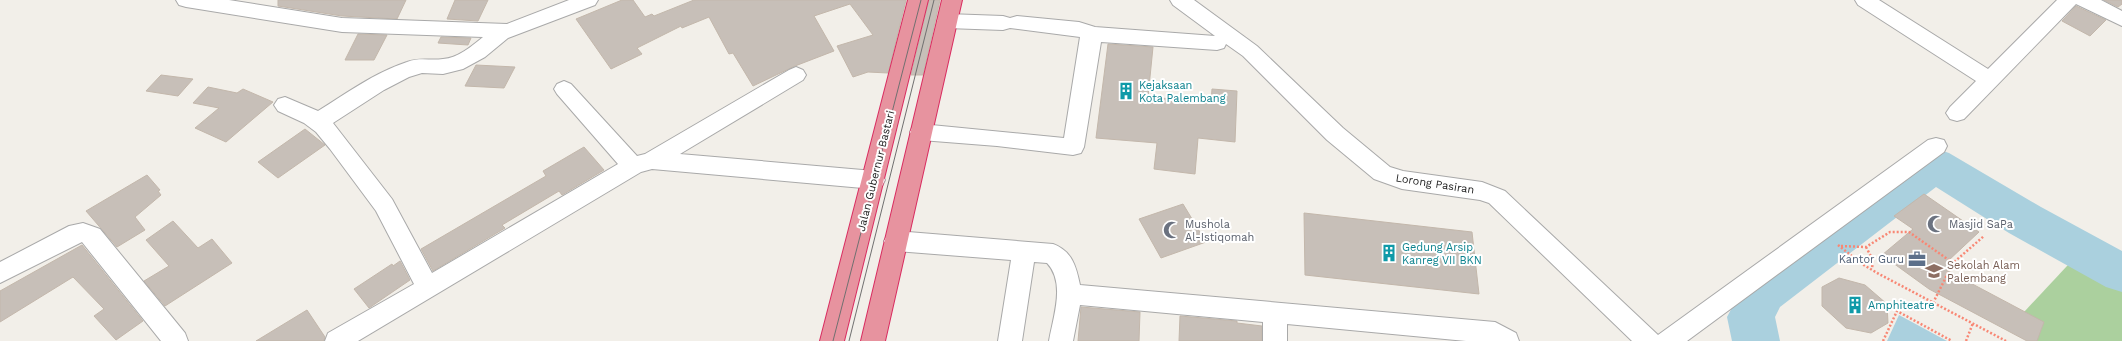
<svg xmlns="http://www.w3.org/2000/svg" width="2122" height="341" font-family="'Work Sans',sans-serif">
<rect width="100%" height="100%" fill="#f2efe9"/>
<!-- forest -->
<path fill="#abd09e" d="M2081 251 2122 273V341H2037L2024 312Z"/>
<!-- water -->
<path fill="#aad0de" d="M1899 315 1947 341H1887Z"/>
<g fill="none" stroke-linecap="round" stroke-linejoin="round">
<!-- river -->
<path fill="#aad0de" fill-rule="evenodd" d="M1934 148 1949 153 2041 207 2122 251V292L2106 287 2009 233 1936 187 1780 307 1775 317 1780 341H1732L1727 317 1747 279 1919 153Z"/>
</g>
<!-- building -->
<path fill="#c7bfb8" stroke="#c3b7ab" d="M278 0H406L397 19 342 16 278 6Z
M455 0H488L478 21 447 19Z
M622 0H633L645 17 652 14 654 16 694 0H906L888 73 868 72 853 77 837 46 873 35 850 4 814 16 834 51 795 66 753 86 733 53 729 54 709 17 682 28 681 26 637 48 642 54 611 69 576 19Z
M929 0H940L923 75H911Z
M2104 0H2122V4L2118 7Z
M2076 6 2106 20 2090 36 2062 21Z
M358 34 387 35 374 60H345Z
M441 37 471 38 468 45 438 43Z
M1108 44 1153 47 1148 97 1211 102 1212 89 1237 91 1235 142 1198 138 1195 174 1154 169 1157 143 1096 138Z
M476 65 515 67 504 88 465 86Z
M161 75 193 79 178 96 146 91Z
M208 87 237 93 243 89 273 102 226 142 195 128 219 108 193 103Z
M305 129 325 145 278 178 258 162Z
M584 147 604 170 562 195 559 191 502 225 505 228 433 271 421 249 546 176 543 171Z
M147 175 160 190 158 191 161 195 135 217 145 230 117 247 86 211Z
M1924 194 1979 232 1948 261 1953 264 1946 270 2044 322 2037 341H2027L1929 289 1882 255 1913 229 1894 216Z
M1183 204 1206 242 1161 258 1139 219Z
M1304 213 1472 232 1479 294 1305 275Z
M173 221 198 248 212 239 232 263 165 306 144 281 169 266 146 240Z
M82 245 143 321 116 340 94 316 104 309 73 277 0 322V291Z
M400 261 410 280 369 308 354 289 392 264 393 266Z
M1839 278 1865 285 1887 304 1888 323 1871 333 1846 328 1822 306V287Z
M1081 307 1140 312 1139 341H1078Z
M307 310 325 337 324 341H256Z
M1180 316 1237 321V323L1262 326V341H1179Z"/>
<g fill="none" stroke-linecap="round" stroke-linejoin="round">
<!-- minor casing -->
<g stroke="#a9a9a9" stroke-width="2">
<path id="minor" d="M176 0H229L342 18 507 24 569 0H598L595 5 508 38 485 57 463 69 443 74 422 73 409 77 384 90 333 123 392 199 432 273 618 164 557 94 554 89 557 84 564 81 571 84 637 156 645 154 789 70 796 67 803 70 806 75 803 80 680 154 874 171 882 174 885 180 882 186 874 189 652 169 641 172 358 341H325L328 333 414 284 376 211 330 149 316 132 304 123 278 111 274 105 278 99 285 97 318 111C347 93 374 73 407 62 420 57 430 61 443 59 458 58 472 46 483 37L342 32 186 7 179 5Z
M1170 0H1194L1257 46 1343 128 1390 167 1403 171 1482 182 1505 191 1658 335 1928 140 1936 138 1944 140 1947 146 1944 152 1687 341H1632L1489 203 1480 200 1402 189 1374 179 1327 140 1243 56 1226 44 1224 48 1217 50 1101 42 1084 147 1081 153 1073 155 997 146 921 140 913 138 910 132 913 126 921 124 1064 138 1080 37 1010 28 1003 30 947 28 940 26 937 21 940 16 947 14 1003 16 1010 18 1017 16 1079 22 1095 27 1215 36 1173 5Z
M1855 0H1879L1988 69 2057 0H2101L2122 11V26L2076 4 1964 119 1957 121 1950 119 1946 113 1950 107 1976 81 1858 5Z
M83 223 100 229 185 333 188 341H161L82 242 0 283V262L69 226Z
M896 231 1053 244C1072 251 1076 266 1080 285L1495 322 1516 333 1519 341H1466L1287 324V341H1263V322L1080 305 1073 341H1049C1053 317 1066 283 1047 263L1034 262 1022 341H998L1011 260 896 251 888 248 884 241 888 234Z"/>
</g>
<!-- highway casing -->
<g stroke="#d92c60" stroke-width="2">
<path id="highway" d="M908 0H928L844 341H820Z
M942 0H962L885 341H861Z"/>
</g>
<!-- path -->
<path stroke="#f88774" stroke-width="2.5" stroke-dasharray="2 2" stroke-linecap="butt" d="M1838 245 1862 264 1879 274 2006 341
M1841 246 1866 247 1890 232H1909L1953 263 1984 236
M1866 247 1873 260 1872 269
M1933 303 1953 263
M1883 341 1897 311 1952 341
M1966 341 1973 323"/>
<!-- minor -->
<use href="#minor" fill="#fff" fill-rule="evenodd"/>
<!-- highway -->
<use href="#highway" fill="#e7939f" fill-rule="evenodd"/>
<!-- tram -->
<path stroke="#707070" stroke-width="1" d="M833 341 921 0
M849 341 934 0"/>
</g>
<!-- icons -->
<defs>
<g id="building-bare" transform="scale(1.38)"><path d="M-4-6H4V6H1V3H-1V6H-4ZM-2.5-4.3h1.7v1.8h-1.7ZM.8-4.3h1.7v1.8H.8ZM-2.5-1h1.7V.8h-1.7ZM.8-1h1.7V.8H.8Z" fill="#0f9aa8" stroke="#fff" stroke-width="2.5" paint-order="stroke"/></g>
<g id="mosque-bare" transform="scale(1.38)"><path d="M3.5-4.9A6 6 0 1 0 3.5 4.9A5 5 0 1 1 3.5-4.9Z" fill="#6b7280" stroke="#fff" stroke-width="2.5" paint-order="stroke"/></g>
<g id="office-bare" transform="scale(1.38)"><path d="M-6-3h4V-5.5h4V-3h4V5H-6ZM-1-4.5V-3h2v-1.5ZM-6 0V1H6V0Z" fill="#5c6f8a" stroke="#fff" stroke-width="2.5" paint-order="stroke"/></g>
<g id="school-bare" transform="scale(1.38)"><path d="M0-5L7-2L0 1L-7-2ZM-4 1L0 2.5L4 1V4Q0 6-4 4Z" fill="#8d6e63" stroke="#fff" stroke-width="2.5" paint-order="stroke"/></g>
</defs>
<g fill-rule="evenodd">
<use href="#building-bare" x="1126" y="91"/>
<use href="#mosque-bare" x="1936" y="224"/>
<use href="#mosque-bare" x="1172" y="230"/>
<use href="#building-bare" x="1389" y="253"/>
<use href="#office-bare" x="1917" y="259"/>
<use href="#school-bare" x="1934" y="271"/>
<use href="#building-bare" x="1855" y="305"/>
</g>
<g text-anchor="middle" dominant-baseline="central" stroke-width="4" stroke-linejoin="round" paint-order="stroke">
<!-- culture labels -->
<g font-size="11" fill="#0d838f" stroke="#fff" text-anchor="start">
<text x="1139" y="85">Kejaksaan<tspan x="1139" dy="13">Kota Palembang</tspan></text>
<text x="1402" y="247">Gedung Arsip<tspan x="1402" dy="13">Kanreg VII BKN</tspan></text>
<text x="1868" y="305">Amphiteatre</text>
</g>
<!-- street labels -->
<g font-size="11" fill="#222" stroke="#fff">
<text transform="translate(876 171) rotate(-76)">Jalan Gubernur Bastari</text>
<text transform="translate(1435 184) rotate(9)">Lorong Pasiran</text>
</g>
<!-- worship labels -->
<g font-size="11" fill="#5b616d" stroke="#fff" text-anchor="start">
<text x="1185" y="224">Mushola<tspan x="1185" dy="13">Al-Istiqomah</tspan></text>
<text x="1949" y="224">Masjid SaPa</text>
</g>
<!-- service labels -->
<g font-size="11" fill="#4e5e75" stroke="#fff" text-anchor="end">
<text x="1904" y="259">Kantor Guru</text>
</g>
<!-- education labels -->
<g font-size="11" fill="#785e54" stroke="#fff" text-anchor="start">
<text x="1947" y="265">Sekolah Alam<tspan x="1947" dy="13">Palembang</tspan></text>
</g>
</g>
</svg>
